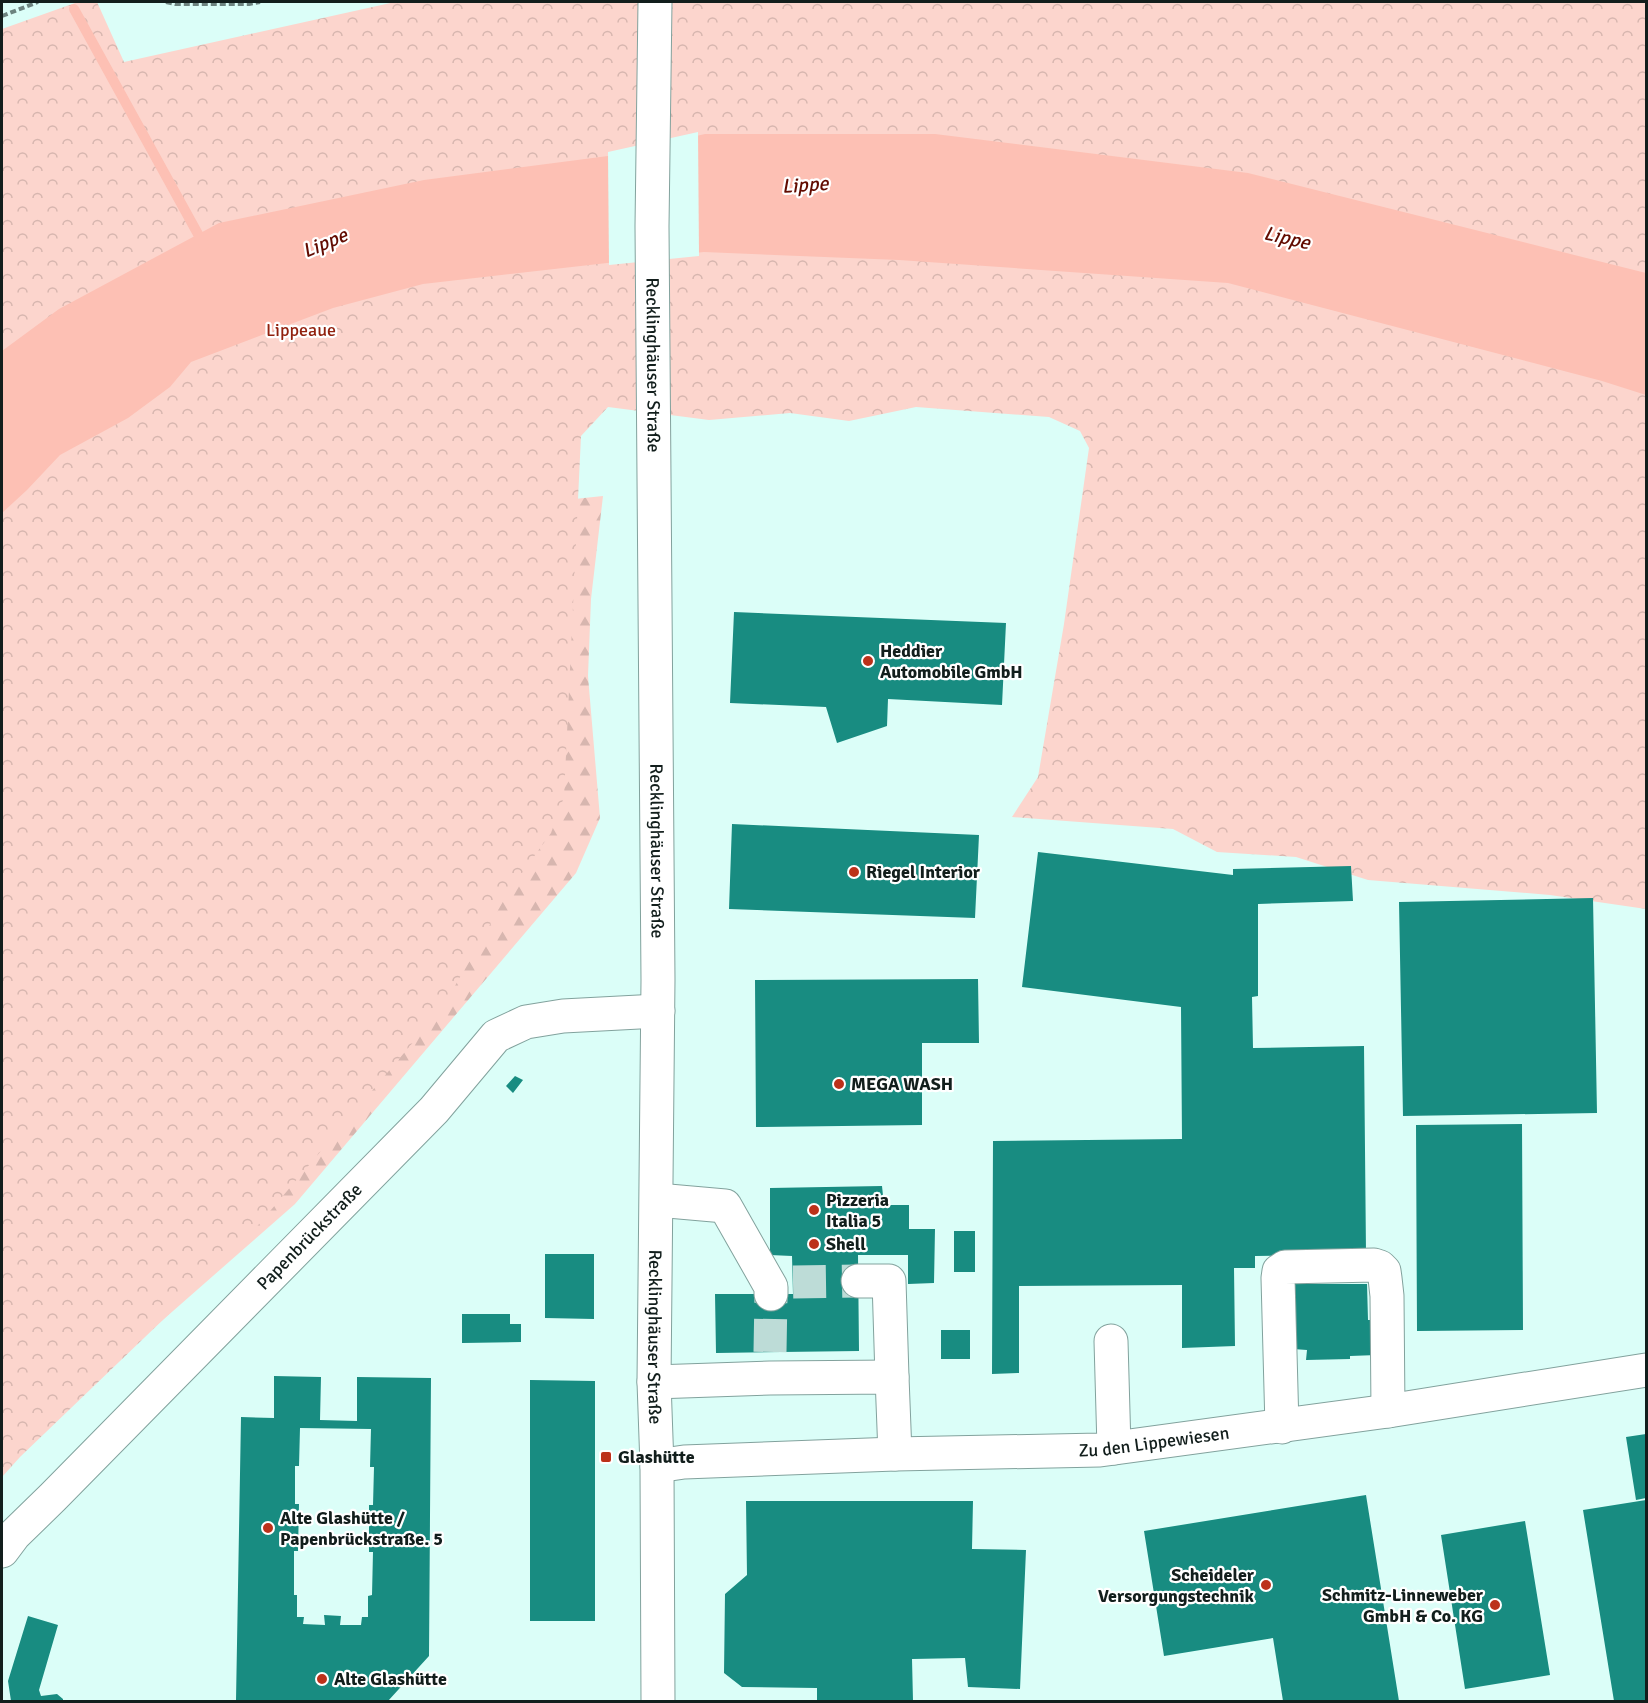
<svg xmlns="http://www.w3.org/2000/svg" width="1648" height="1703" font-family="Signika,sans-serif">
<defs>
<pattern id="forest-firs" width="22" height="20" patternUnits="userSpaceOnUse" patternTransform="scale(1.5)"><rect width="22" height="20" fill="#fcd5cd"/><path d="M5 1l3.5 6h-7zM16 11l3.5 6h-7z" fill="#d7b6af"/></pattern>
<pattern id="park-crowns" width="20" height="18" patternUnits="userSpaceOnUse" patternTransform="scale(1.5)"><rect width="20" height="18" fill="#fcd5cd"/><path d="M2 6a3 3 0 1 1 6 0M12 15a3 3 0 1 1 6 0" fill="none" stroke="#d7b6af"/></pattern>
</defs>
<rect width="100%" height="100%" fill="#dbfef8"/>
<!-- forest -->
<path fill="url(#forest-firs)" d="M603 496 591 599 588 676 600 818 576 873 295 1204 83 1390 527 504Z"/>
<!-- park -->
<path fill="url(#park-crowns)" d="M97 2 124 62 395 2H1646V909L1550 895 1368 880 1296 857 1217 852 1173 829 1012 817 1038 777 1064 624 1089 448 1080 431 1049 417 916 407 849 421 790 413 709 420 608 407 581 436 564 797 551 833 509 891 443 1007 243 1243 20 1457 2 1477V29L75 3Z"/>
<!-- water -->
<path fill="#fdc0b4" d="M705 134H935L1248 173 1646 273V395L1602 381 1228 283 899 260 704 252 423 284 333 308 191 362 170 387 128 418 60 455 27 490 2 513V351L59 309 219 223 424 180 608 156Z"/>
<!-- pier -->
<path fill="#dbfef8" d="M698 132 699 256 609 265 608 152Z"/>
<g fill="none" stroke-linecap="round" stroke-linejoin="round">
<!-- stream -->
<path stroke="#fdc0b4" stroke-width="10" d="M74 9 204 245"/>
</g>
<!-- building -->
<path fill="#188c81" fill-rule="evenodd" d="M734 612 1006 623 1002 705 888 699 887 726 837 743 826 707 730 703Z
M732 824 979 835 975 918 729 909Z
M1038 852 1233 875V869L1351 866 1353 901 1258 904V996L1252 997 1253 1048 1364 1046 1366 1254 1255 1256V1268H1234L1235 1346 1182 1348V1285L1019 1286V1373L992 1374 993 1141 1182 1139 1181 1007 1022 987Z
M1593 898 1597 1113 1403 1116 1399 902Z
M978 979 979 1043H922V1125L756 1127 755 980Z
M515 1076 523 1080 513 1093 506 1086Z
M1522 1124 1523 1330 1417 1331 1416 1125Z
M882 1186 884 1205H909V1229H935L934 1283 908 1284V1255H858L859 1351 716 1353 715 1294H793L792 1256 770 1255V1188Z
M954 1231H975V1272H954Z
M545 1254H594V1319L545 1318Z
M1293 1284H1367L1368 1320H1376L1377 1355 1350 1356V1359L1306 1360 1307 1350 1293 1349Z
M462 1314H510V1324H521V1342L462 1343Z
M941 1330H970V1359H941Z
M274 1376 321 1377 320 1420 357 1421V1377L431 1378 429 1656 388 1701H236L241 1417 274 1418ZM300 1428 371 1429 370 1467H374L373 1505H369V1552H373L372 1595 368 1596V1617H362L361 1625H340L341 1616 324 1615 325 1625 303 1624 304 1617H297V1595H294V1551H298L299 1504H295V1466H299Z
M530 1380 595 1381V1621H530Z
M1646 1434V1498L1636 1500 1626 1437Z
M1366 1495 1399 1701H1283L1273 1638 1164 1656 1144 1531Z
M1646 1500V1701H1614L1583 1510Z
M746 1501H973L972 1549 1026 1550 1020 1689 968 1687 965 1658 912 1659 913 1701H817V1688L742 1687 724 1673 725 1594 747 1575Z
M1525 1521 1550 1675 1465 1689 1441 1535Z
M28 1616 58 1625 39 1690 41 1696 57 1694 63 1699V1701H11L8 1681Z"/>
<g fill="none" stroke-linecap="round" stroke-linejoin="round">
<!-- minor-tunnel -->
<path stroke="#bddcd7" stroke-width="33" stroke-dasharray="33 16" stroke-linecap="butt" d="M793 1282 858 1281
M770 1352 771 1294"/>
<!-- minor casing -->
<g stroke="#82a29d" stroke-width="35">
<g id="minor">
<path d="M657 1200 725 1206 771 1287V1294"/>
<path d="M858 1281H889L892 1377"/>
<path d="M1111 1341 1114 1448"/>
<path d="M654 1382 770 1378 892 1377 895 1454"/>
<path d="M1282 1427 1278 1278 1279 1271 1285 1267 1374 1265 1380 1267 1384 1271 1385 1278 1387 1296 1388 1411"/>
<path id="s1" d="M657 1466 684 1462 895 1454 1100 1450 1388 1411 1646 1370"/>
<path id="s2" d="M2 1551 14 1535 53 1497 434 1110 496 1036 526 1022 563 1016 658 1011"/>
</g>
</g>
<!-- major casing -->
<g stroke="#82a29d" stroke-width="35">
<g id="major">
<path id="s3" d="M655 2 652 226 658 980 654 1382 657 1466 658 1702"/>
</g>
</g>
<!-- path -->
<path stroke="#6c837f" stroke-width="4" stroke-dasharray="6 3" stroke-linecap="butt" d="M166 2 175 4H249L260 2
M2 16 38 2"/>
<!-- minor -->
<use href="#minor" stroke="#fff" stroke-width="33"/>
<!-- major -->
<use href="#major" stroke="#fff" stroke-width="33"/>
</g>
<!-- markers -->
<g fill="#bc311a" stroke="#fff" stroke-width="2">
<circle cx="868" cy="661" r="6"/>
<circle cx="854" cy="872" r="6"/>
<circle cx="839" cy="1084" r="6"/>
<circle cx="814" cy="1210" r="6"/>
<circle cx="814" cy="1244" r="6"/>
<rect x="600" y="1451" width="12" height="12" rx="3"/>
<circle cx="268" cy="1528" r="6"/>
<circle cx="1266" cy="1585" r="6"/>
<circle cx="1495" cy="1605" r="6"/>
<circle cx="322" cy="1679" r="6"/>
</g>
<g text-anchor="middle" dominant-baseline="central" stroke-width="4.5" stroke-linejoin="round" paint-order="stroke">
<!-- park labels -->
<g font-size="18" fill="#91210e" stroke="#fff">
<text x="301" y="330">Lippeaue</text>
</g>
<!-- street labels -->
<g font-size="18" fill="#121e1c" stroke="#fff">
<text stroke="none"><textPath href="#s3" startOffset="363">Recklinghäuser Straße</textPath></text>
<text stroke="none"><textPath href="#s3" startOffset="849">Recklinghäuser Straße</textPath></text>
<text stroke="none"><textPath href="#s2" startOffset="440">Papenbrückstraße</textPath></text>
<text stroke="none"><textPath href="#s3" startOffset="1335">Recklinghäuser Straße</textPath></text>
<text stroke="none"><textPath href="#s1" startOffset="498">Zu den Lippewiesen</textPath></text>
</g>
<!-- poi labels -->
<g font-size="18" font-weight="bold" fill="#121e1c" stroke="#fff" text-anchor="start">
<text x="880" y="651">Heddier<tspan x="880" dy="21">Automobile GmbH</tspan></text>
<text x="866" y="872">Riegel Interior</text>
<text x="851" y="1084">MEGA WASH</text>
<text x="826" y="1200">Pizzeria<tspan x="826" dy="21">Italia 5</tspan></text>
<text x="826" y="1244">Shell</text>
<text x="618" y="1457">Glashütte</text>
<text x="280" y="1518">Alte Glashütte /<tspan x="280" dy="21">Papenbrückstraße. 5</tspan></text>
<text x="1254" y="1575" text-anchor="end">Scheideler<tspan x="1254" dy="21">Versorgungstechnik</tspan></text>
<text x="1483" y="1595" text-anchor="end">Schmitz-Linneweber<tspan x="1483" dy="21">GmbH &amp; Co. KG</tspan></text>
<text x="334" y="1679">Alte Glashütte</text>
</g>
<!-- water labels -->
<g font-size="20" font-style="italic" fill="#620b00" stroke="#fff">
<text transform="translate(805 185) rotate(-4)">Lippe</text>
<text transform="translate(1287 238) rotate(13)">Lippe</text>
<text transform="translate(325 243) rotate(-23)">Lippe</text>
</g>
</g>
<!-- border -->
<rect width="1648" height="1703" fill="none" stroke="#121e1c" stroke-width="6"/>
</svg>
